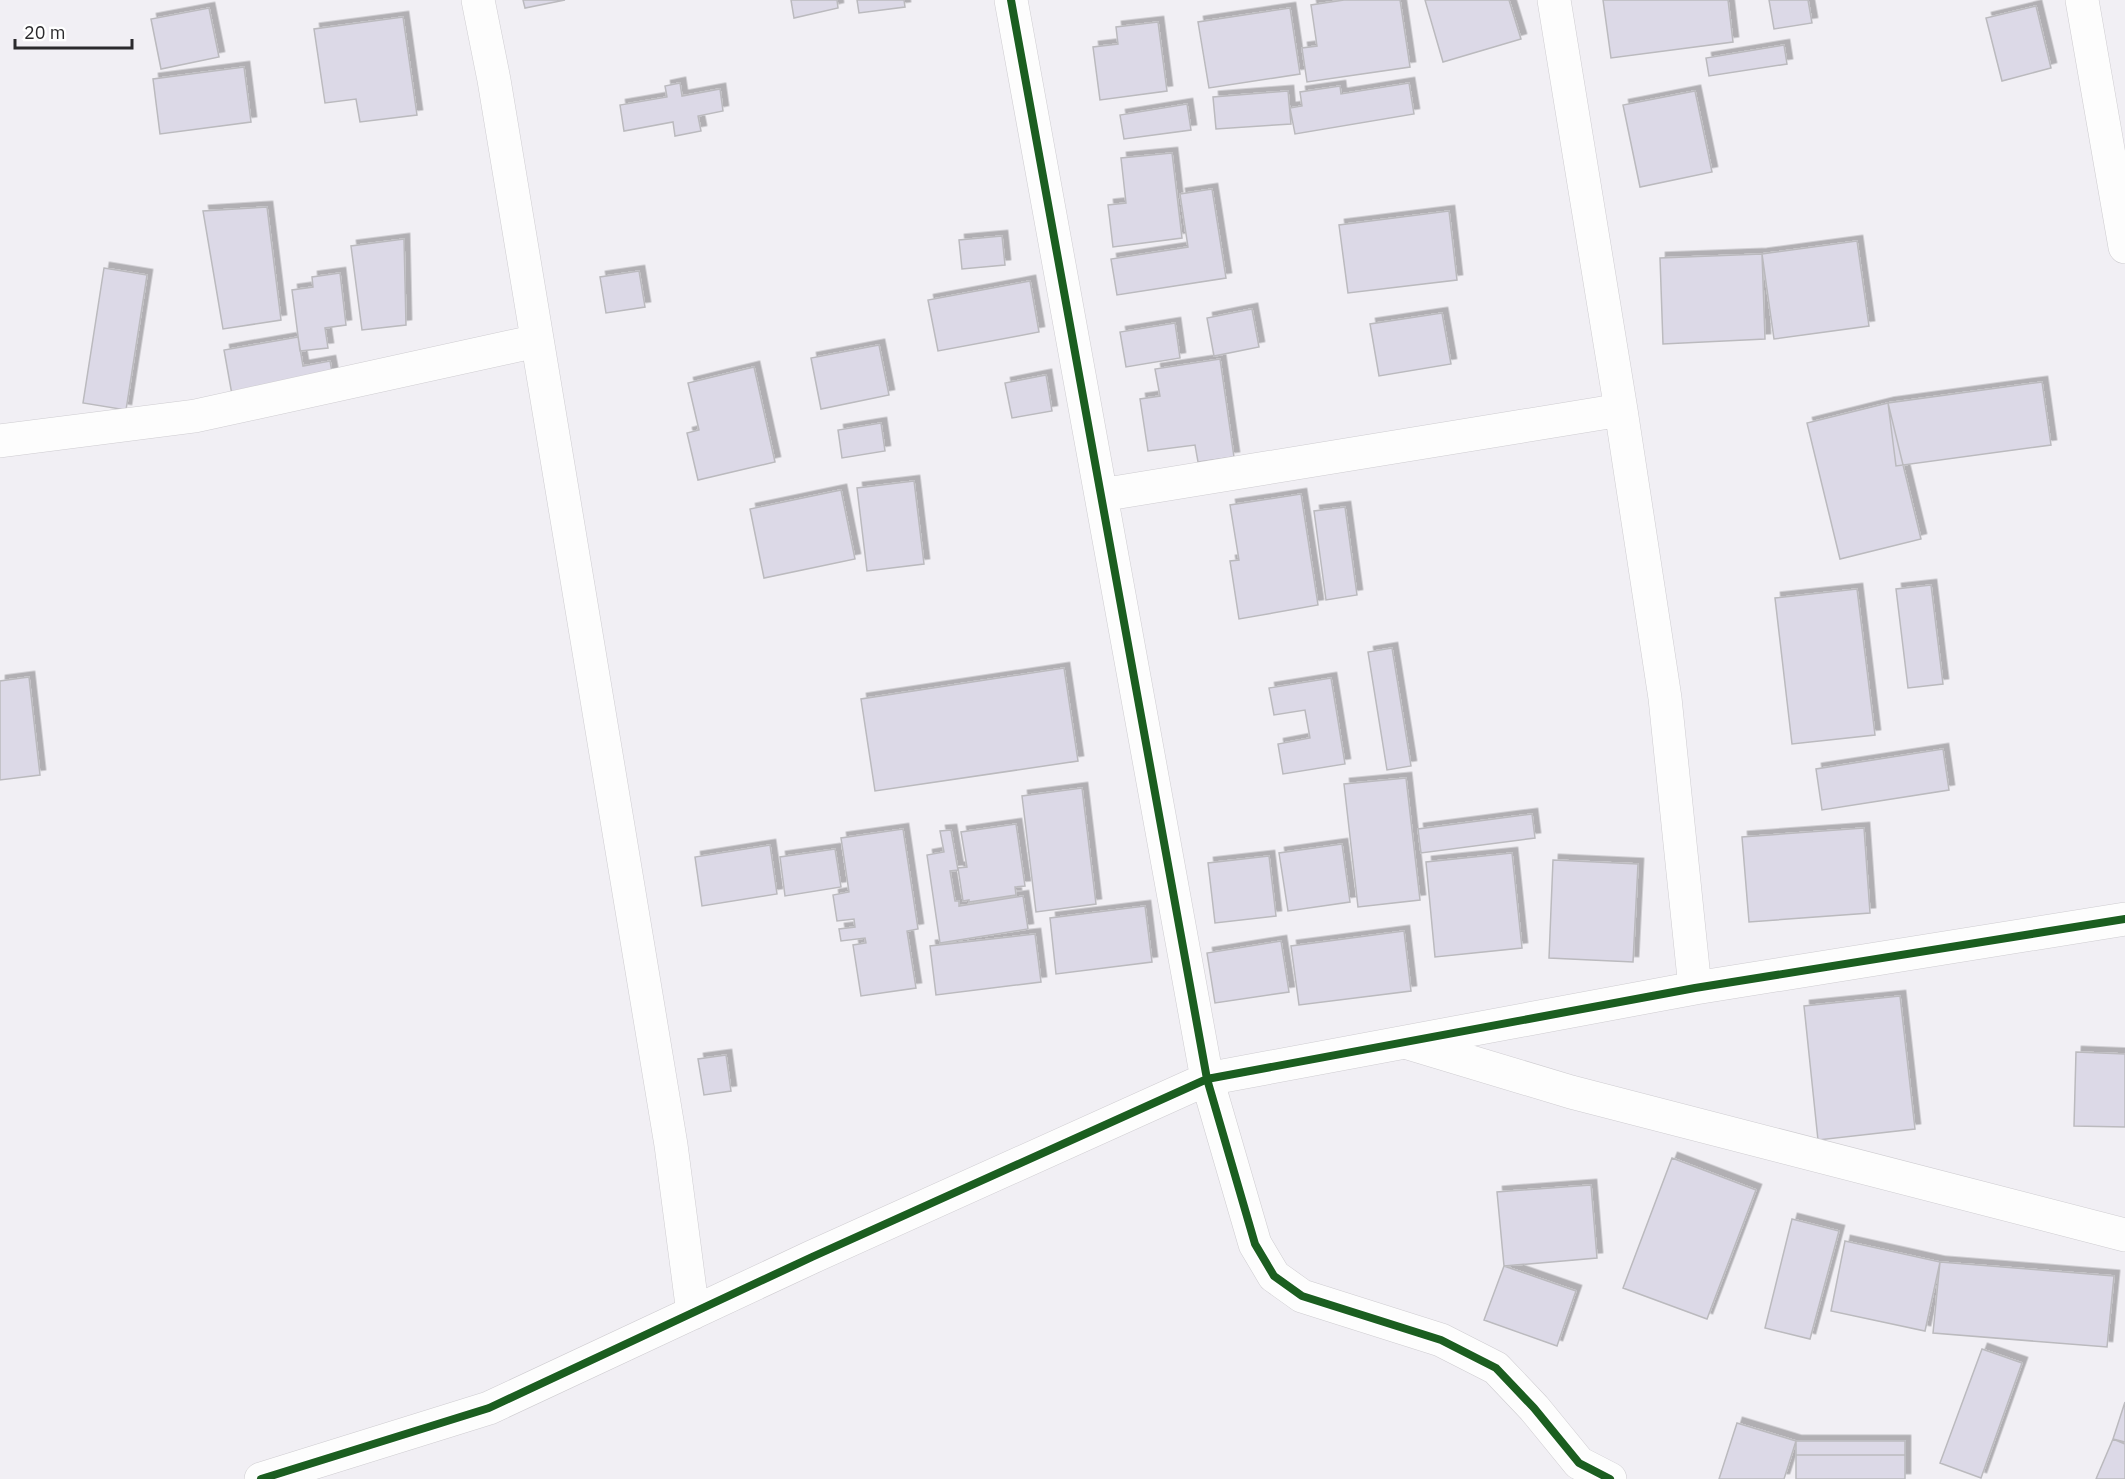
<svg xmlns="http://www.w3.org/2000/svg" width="2125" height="1479" font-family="'IBM Plex Sans',sans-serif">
<defs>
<filter id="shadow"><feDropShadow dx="5.5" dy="-5.5" stdDeviation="0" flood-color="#0004"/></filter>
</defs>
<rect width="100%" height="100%" fill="#f1eff4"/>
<!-- building -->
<path fill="#dcd9e7" stroke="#bbbabe" stroke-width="1.5" filter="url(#shadow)" d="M523 0H565L525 8Z
M791 0H837L838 8 794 18Z
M857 0H904L905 7 859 13Z
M1344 0H1400L1410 67 1307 82 1302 48 1317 46 1311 5Z
M1425 0H1509L1521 39 1443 62Z
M1603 0H1728L1733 42 1611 58Z
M1769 0H1808L1812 23 1774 29Z
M2036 6 2051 68 2002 81 1986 18Z
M209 8 219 57 161 69 151 19Z
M1290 8 1300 74 1209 88 1198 22Z
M403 17 417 115 360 122 356 99 325 103 314 29Z
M1158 22 1167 91 1100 100 1093 47 1118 44 1116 27Z
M1784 45 1787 64 1709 76 1706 58Z
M244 67 251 122 160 134 153 79Z
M680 83 682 96 720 89 723 111 698 116 701 131 675 136 673 122 624 131 620 105 667 97 665 86Z
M1409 83 1414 114 1295 134 1290 108 1302 106 1300 92 1340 86 1341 94Z
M1288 91 1291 124 1216 129 1213 97Z
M1695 91 1712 172 1640 187 1623 105Z
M1187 104 1191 130 1124 139 1120 115Z
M1172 153 1182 238 1113 247 1108 205 1126 203 1121 158Z
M1212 189 1226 278 1117 295 1111 259 1188 247 1180 194Z
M267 207 281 320 223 329 203 211Z
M1449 211 1457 280 1348 293 1339 225Z
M1002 236 1005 265 962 269 959 240Z
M404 239 406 325 362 330 351 246Z
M1857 241 1869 326 1774 339 1762 254Z
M1762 254 1765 339 1663 344 1660 258Z
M104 268 147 275 126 410 83 403Z
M639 271 645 307 606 313 600 277Z
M340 273 346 325 325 328 328 348 300 351 292 290 313 287 312 277Z
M1030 281 1039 332 938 351 928 300Z
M1252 309 1259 347 1214 356 1207 318Z
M1442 313 1451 364 1379 376 1370 324Z
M1175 323 1180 358 1126 367 1120 332Z
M298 337 303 366 330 361 335 388 234 406 224 350Z
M879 345 889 395 821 409 811 358Z
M1220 359 1234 457 1198 462 1195 445 1148 451 1140 399 1160 396 1155 369Z
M754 367 775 462 698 480 687 433 699 430 688 383Z
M1046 375 1052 411 1012 418 1005 383Z
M2042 382 2051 445 1896 466 1888 403Z
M1888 403 1921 539 1840 559 1807 423Z
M881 423 885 451 842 458 838 430Z
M914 481 924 564 867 571 857 488Z
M841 490 855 559 764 578 750 509Z
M1301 494 1318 605 1239 619 1230 561 1239 560 1230 505Z
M1345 507 1357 595 1326 600 1314 511Z
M1931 585 1943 684 1908 688 1896 589Z
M1857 589 1875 735 1792 744 1775 598Z
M1392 648 1411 766 1387 770 1368 652Z
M1064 668 1078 761 875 791 861 699Z
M29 677 40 775 0 780V681Z
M1331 678 1345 764 1283 774 1278 744 1310 738 1305 710 1274 715 1269 688Z
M1943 749 1949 790 1822 810 1816 769Z
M1406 778 1420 900 1358 907 1344 784Z
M1082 788 1096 904 1036 912 1022 796Z
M1532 814 1535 838 1421 853 1418 829Z
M1016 824 1025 886 1015 887 1016 895 969 902V900L963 901 958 868 967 867 961 832Z
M1864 828 1870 913 1749 922 1742 837Z
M903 829 918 929 907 931 916 988 861 996 853 945 866 943 865 938 841 941 839 929 855 927 854 919 837 921 833 895 849 892 841 838Z
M951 830 958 870 950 871 955 901H959V906L1023 896 1028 929 940 943 927 855 944 852 940 831Z
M1342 844 1350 902 1288 911 1279 853Z
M770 845 777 894 702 906 695 857Z
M835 849 841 887 785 896 780 857Z
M1512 853 1522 948 1435 957 1426 862Z
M1269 856 1276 916 1215 923 1208 863Z
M1553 860 1638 864 1633 962 1549 958Z
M1145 906 1152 962 1056 974 1050 918Z
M1404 931 1411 991 1299 1005 1291 946Z
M1035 934 1041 982 936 995 930 946Z
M1281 941 1289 992 1215 1003 1207 953Z
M1900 996 1915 1129 1818 1140 1804 1006Z
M2076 1052 2125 1054V1127L2074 1126Z
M726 1055 731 1091 704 1095 698 1059Z
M1672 1158 1756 1190 1707 1319 1623 1288Z
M1591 1185 1597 1258 1504 1266 1497 1192Z
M1792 1219 1839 1231 1810 1339 1765 1328Z
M1845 1241 1940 1262 1925 1331 1831 1311Z
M1940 1262 2114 1276 2107 1347 1933 1333Z
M1504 1266 1576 1291 1557 1346 1484 1320Z
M1982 1349 2022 1363 1981 1478 1940 1463Z
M2125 1402V1442L2113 1439Z
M1737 1423 1796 1441 1784 1479H1719Z
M2113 1439 2125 1444V1479H2096Z
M1796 1441H1905V1455H1796Z
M1796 1455H1905V1479H1796Z"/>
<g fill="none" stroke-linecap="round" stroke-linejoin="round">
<!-- street casing -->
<g stroke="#ceccd0" stroke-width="34">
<path id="street" d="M478 0 494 80 671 1145 693 1313
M1011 0 1207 1079 1255 1244 1274 1276 1302 1296 1441 1340 1496 1368 1534 1408 1579 1463 1610 1479
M1554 0 1621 410 1665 698 1695 988
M2082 0 2125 247
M0 441 195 416 537 341
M1101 495 1621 410
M1408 1043 1571 1092 2125 1235
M261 1479 489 1408 812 1257 1207 1079 1695 988 2125 919"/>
</g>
<!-- street -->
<use href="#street" stroke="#fdfdfd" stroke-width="33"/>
<!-- cycleway casing -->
<g stroke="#fff" stroke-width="11">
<path id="cycleway" d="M1011 0 1207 1079 1255 1244 1274 1276 1302 1296 1441 1340 1496 1368 1534 1408 1579 1463 1610 1479
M261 1479 489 1408 812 1257 1207 1079 1695 988 2125 919"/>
</g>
<!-- cycleway -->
<use href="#cycleway" stroke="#1b5e20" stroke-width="8"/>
</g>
<!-- scale -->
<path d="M15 39v9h117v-9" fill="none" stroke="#2b2a2d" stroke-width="3"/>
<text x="24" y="39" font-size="18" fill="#2b2a2d" stroke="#ffffff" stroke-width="4.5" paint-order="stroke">20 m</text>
</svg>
